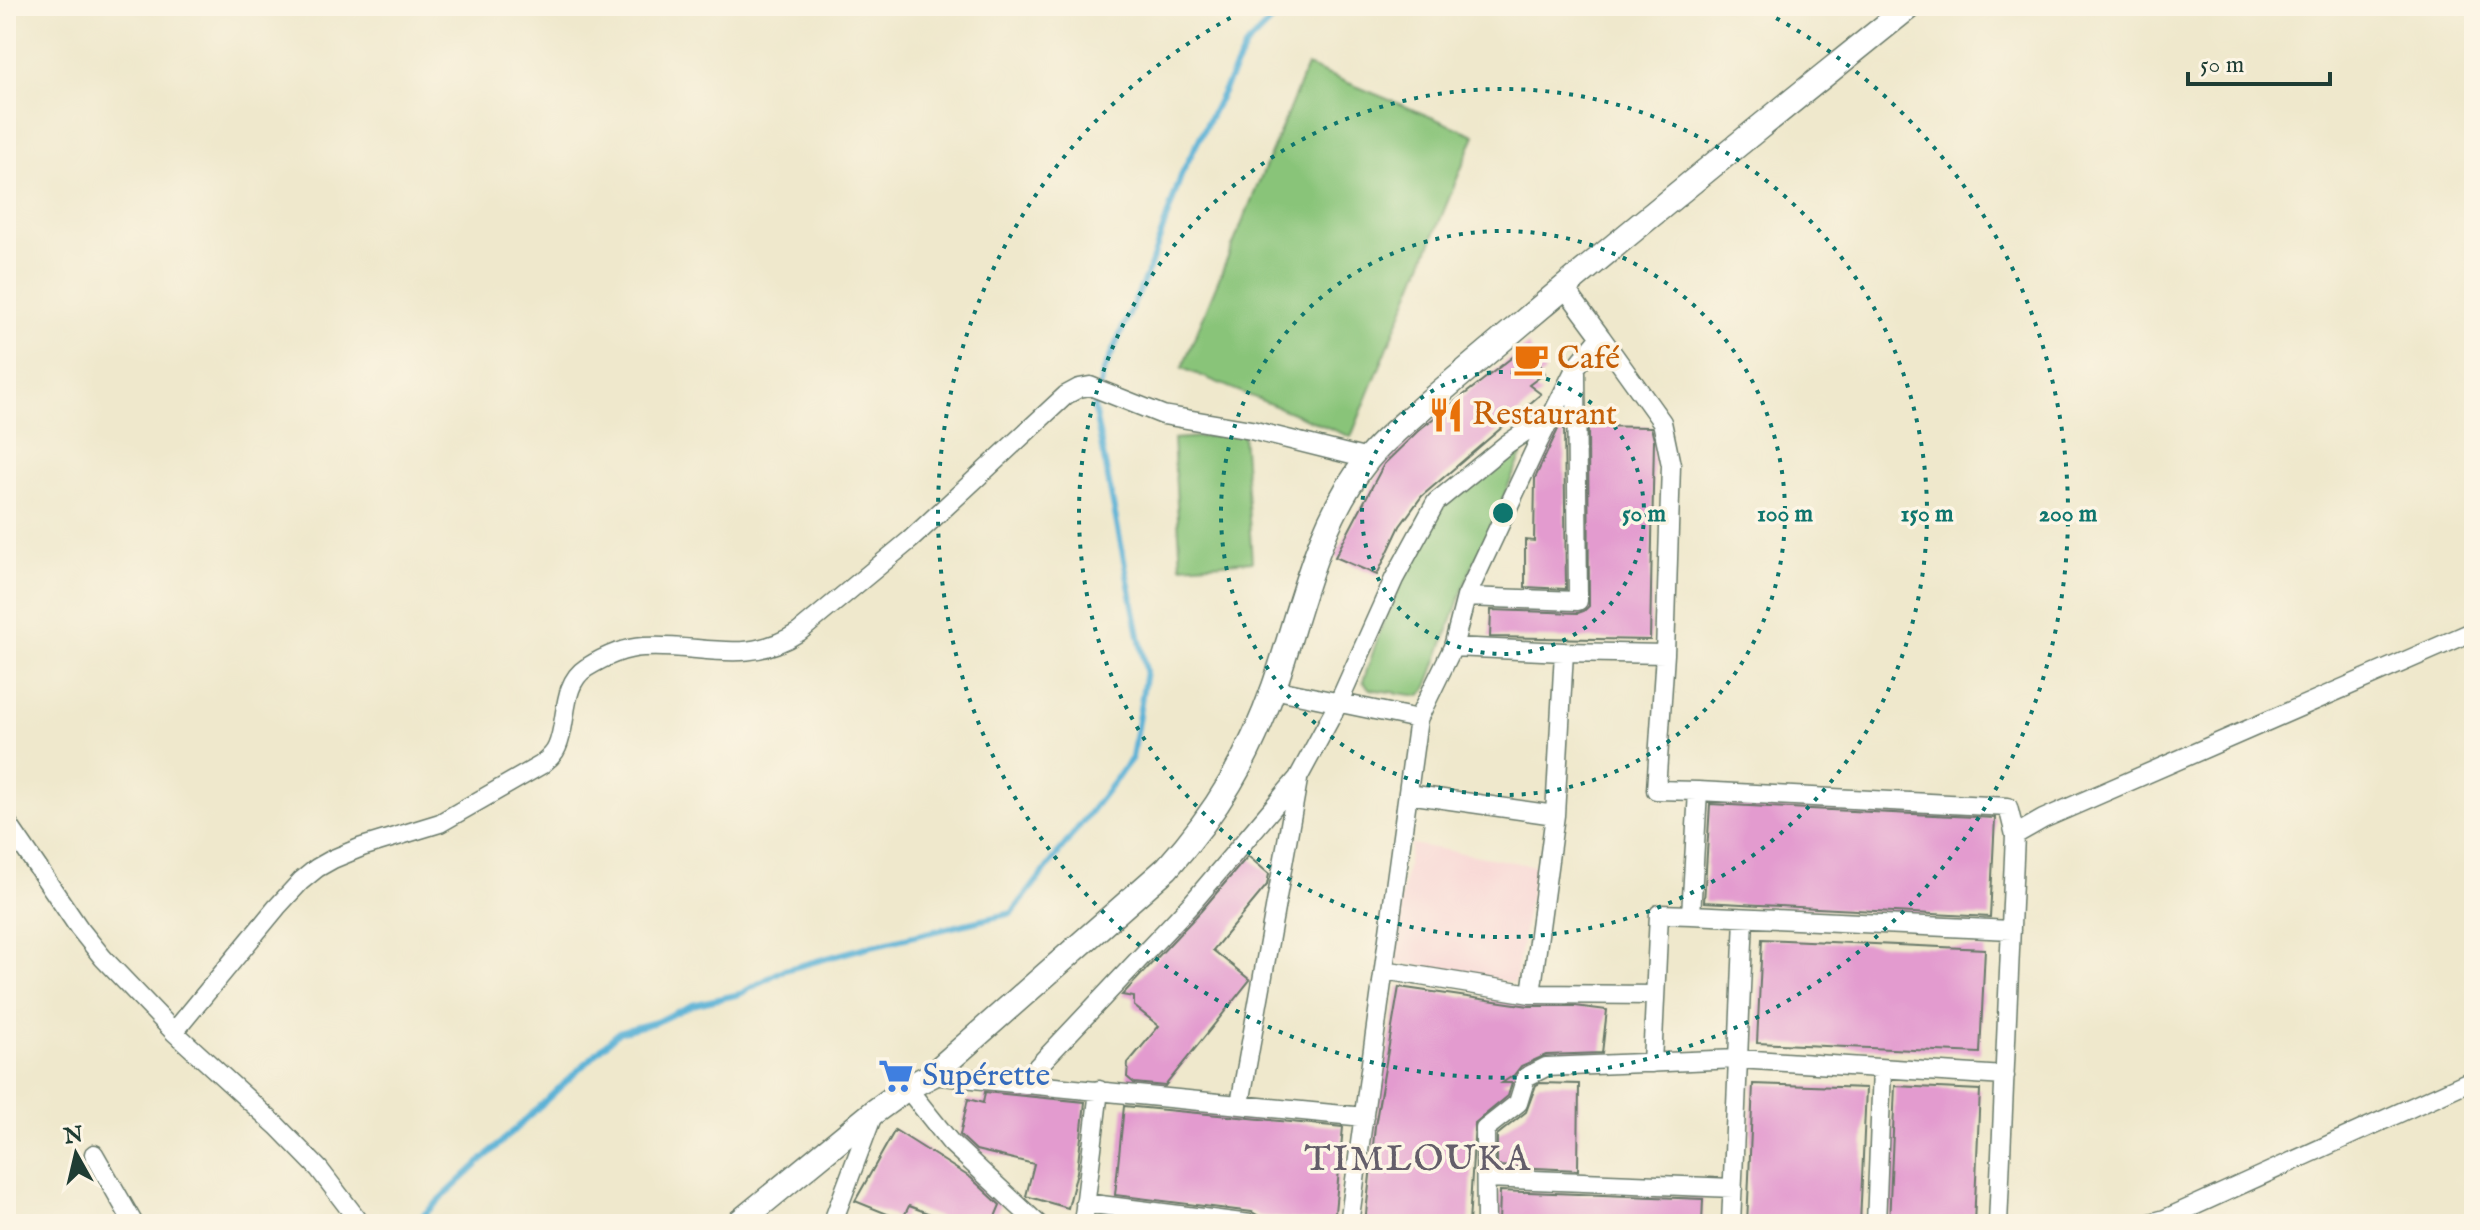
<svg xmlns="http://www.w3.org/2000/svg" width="2480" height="1230" font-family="'IM FELL English',serif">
<rect width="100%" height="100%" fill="#fcf5e5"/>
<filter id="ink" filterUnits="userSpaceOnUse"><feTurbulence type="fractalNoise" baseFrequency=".0125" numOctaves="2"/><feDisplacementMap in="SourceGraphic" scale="16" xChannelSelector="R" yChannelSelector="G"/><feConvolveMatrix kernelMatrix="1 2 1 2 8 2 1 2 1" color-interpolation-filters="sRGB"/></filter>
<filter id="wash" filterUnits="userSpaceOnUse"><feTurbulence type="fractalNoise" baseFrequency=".006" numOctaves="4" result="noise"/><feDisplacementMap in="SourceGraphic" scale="32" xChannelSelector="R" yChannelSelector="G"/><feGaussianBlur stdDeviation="1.8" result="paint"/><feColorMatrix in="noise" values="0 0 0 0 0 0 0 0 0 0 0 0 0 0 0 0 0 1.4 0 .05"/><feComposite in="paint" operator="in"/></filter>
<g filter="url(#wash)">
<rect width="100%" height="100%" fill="#efe8cc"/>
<!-- built -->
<path fill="#f7cfd1" d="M1411 844 1535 866 1515 983 1390 961Z"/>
<!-- green -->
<path fill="#89c479" stroke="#548056" stroke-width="2" d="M1307 66 1475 135 1351 437 1182 368Z
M1243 434 1252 561 1181 566 1173 439Z
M1522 443 1524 447 1522 455 1466 581 1426 690 1419 696 1370 689 1363 682 1383 622 1436 508Z"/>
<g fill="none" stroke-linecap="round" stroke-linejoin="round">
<!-- stream -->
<path stroke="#59b1d6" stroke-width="6" d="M414 1224 619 1032 656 1022 692 1005 740 994 781 971 867 947 1012 913 1132 758 1146 671 1094 408 1103 373 1150 267 1182 173 1246 46 1286 6"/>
</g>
<g id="blocks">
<!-- building -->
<path fill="#e39bcf" d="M1528 345 1545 373 1529 385 1541 394 1422 496 1400 526 1377 575 1335 557 1384 464 1420 429Z
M1561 423H1564L1566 589 1525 587V540L1534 541 1535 478Z
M1588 426 1651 427 1654 440 1650 640 1490 637 1491 610 1578 613 1584 611 1589 606Z
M1710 804 1995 818 1990 917 1704 902Z
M1248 856 1269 874 1267 885 1213 950 1250 980 1165 1086 1134 1083 1127 1077 1128 1063 1159 1026 1134 1006V997L1122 995 1201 911Z
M1762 939 1985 949 1980 1053 1757 1043Z
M1399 987 1529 1006H1575L1607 1010 1602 1053 1546 1055 1521 1066 1514 1075 1502 1083H1512L1508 1096 1475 1123 1469 1224H1365L1375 1126Z
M1540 1083 1579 1084 1578 1170 1497 1166V1135L1526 1112 1536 1085Z
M1753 1084 1866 1088 1860 1224H1747Z
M1895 1086 1980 1090 1974 1224H1889Z
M985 1092 1085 1102 1077 1172 1068 1208 1026 1196 1034 1164 976 1150 960 1135 968 1099 983 1103Z
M1124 1106 1343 1127 1334 1223 1259 1216 1252 1212 1115 1195Z
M895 1130 971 1178 1000 1205 992 1224H957L909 1206 902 1220 855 1201Z
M1500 1191 1703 1199 1702 1224H1499Z"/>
</g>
</g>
<g filter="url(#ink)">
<use href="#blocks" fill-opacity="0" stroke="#687969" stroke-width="2"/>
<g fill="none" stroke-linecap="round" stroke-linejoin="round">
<!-- street casing -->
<g stroke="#687969" stroke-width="21">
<path id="street" d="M1601 337 1662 422 1671 465 1665 654
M1466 597 1578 601 1576 372
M1453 647 1564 652 1665 654 1656 790 1698 791
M1273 689 1418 719
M1408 794 1555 815 1531 994
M1555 815 1564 652
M6 821 79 928 103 958 174 1032
M2015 835 2043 819 2474 631
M1691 915 2011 930
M1384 970 1531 994 1655 995
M1652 1063 1659 914 1691 915 1698 791 2008 807 2015 835 1998 1224
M932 1075 1364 1117
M1023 1082 1192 903 1298 778 1338 704 1394 579 1436 502 1507 444 1549 416
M907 1088 951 1143 1038 1224
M1240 1104 1298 780
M94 1154 134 1224
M1487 1178 1733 1188
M1085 1203 1250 1224
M361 1224 319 1169 277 1126 174 1032 277 907 301 881 317 868 333 859 362 847 440 823 541 765C547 760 554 755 557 747 568 723 561 684 586 668 602 658 624 648 643 647 700 643 746 667 799 632L910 540 1066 395 1079 388 1090 386 1163 415 1251 430 1368 459
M832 1224 874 1112
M1083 1224 1099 1090
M1349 1224 1418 719 1453 647 1466 597 1538 443 1576 367 1601 337 1564 287
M1486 1224 1485 1129 1518 1103 1526 1077 1546 1067 1738 1059 2005 1076
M1731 1224 1744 918
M1876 1224 1882 1069
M2147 1224 2165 1219 2474 1079"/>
</g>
<!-- secondary casing -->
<g stroke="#687969" stroke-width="27">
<path id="secondary" d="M737 1224 874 1112 907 1088 932 1075 1167 868C1218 811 1249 758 1274 687 1300 612 1316 523 1368 459 1384 439 1406 422 1425 405 1457 378 1490 350 1522 323 1649 215 1780 111 1910 6"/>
</g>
<!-- street -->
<use href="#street" stroke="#fff" stroke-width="18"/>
<!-- secondary -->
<use href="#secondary" stroke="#fff" stroke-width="24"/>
</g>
</g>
<!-- distance rings -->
<g fill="none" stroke="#0f766e" stroke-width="4" stroke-dasharray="4 8">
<circle cx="1503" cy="513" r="141"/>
<circle cx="1503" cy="513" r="282"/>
<circle cx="1503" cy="513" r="424"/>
<path d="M1755 7A565 565 0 1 1 1251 7"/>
</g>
<!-- icons -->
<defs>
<g id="cafe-bare" transform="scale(2.76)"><path d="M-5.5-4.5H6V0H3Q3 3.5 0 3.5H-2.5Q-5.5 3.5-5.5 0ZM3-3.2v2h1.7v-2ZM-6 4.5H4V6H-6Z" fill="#e8710a" stroke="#fcf5e5" stroke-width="2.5" paint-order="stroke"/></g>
<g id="restaurant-bare" transform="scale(2.76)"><path d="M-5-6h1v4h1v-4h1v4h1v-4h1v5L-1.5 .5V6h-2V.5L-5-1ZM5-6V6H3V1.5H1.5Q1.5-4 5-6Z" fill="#e8710a" stroke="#fcf5e5" stroke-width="2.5" paint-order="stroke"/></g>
<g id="supermarket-bare" transform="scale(2.76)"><path d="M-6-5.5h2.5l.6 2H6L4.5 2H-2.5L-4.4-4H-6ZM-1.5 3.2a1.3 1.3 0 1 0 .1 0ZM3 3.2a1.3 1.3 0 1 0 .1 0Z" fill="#3f7fe0" stroke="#fcf5e5" stroke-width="2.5" paint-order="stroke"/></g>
</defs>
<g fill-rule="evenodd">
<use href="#cafe-bare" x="1531" y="359"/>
<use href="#restaurant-bare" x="1446" y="415"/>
<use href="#supermarket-bare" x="896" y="1076"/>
</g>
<g text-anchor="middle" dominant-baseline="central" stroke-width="7" stroke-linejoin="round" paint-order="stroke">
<!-- food labels -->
<g font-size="32" fill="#c56008" stroke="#fcf5e5" text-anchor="start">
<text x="1557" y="359">Café</text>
<text x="1472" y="415">Restaurant</text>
</g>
<!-- shop labels -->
<g font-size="32" fill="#366cbe" stroke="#fcf5e5" text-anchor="start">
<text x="922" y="1076">Supérette</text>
</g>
<!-- quarter labels -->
<g font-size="36" letter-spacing="2" fill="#645e6a" stroke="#fcf5e5">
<text x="1418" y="1160">TIMLOUKA</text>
</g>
</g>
<circle cx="1503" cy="513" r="12" fill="#0f766e" stroke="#fcf5e5" stroke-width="4"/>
<g font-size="24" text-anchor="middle" font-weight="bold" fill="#0f766e" stroke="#fcf5e5" stroke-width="7" stroke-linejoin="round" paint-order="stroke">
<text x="1644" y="521">50 m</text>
<text x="1785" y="521">100 m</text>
<text x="1927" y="521">150 m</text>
<text x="2068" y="521">200 m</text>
</g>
<!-- margin -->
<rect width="2480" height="1230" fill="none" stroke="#fcf5e5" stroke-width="32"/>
<!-- north arrow -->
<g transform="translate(76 1154) rotate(352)" stroke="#fcf5e5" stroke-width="6" paint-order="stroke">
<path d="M0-6L14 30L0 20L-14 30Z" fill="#1f3d34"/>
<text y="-12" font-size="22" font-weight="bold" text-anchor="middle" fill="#1f3d34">N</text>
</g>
<!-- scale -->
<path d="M2188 72v12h142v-12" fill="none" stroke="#1f3d34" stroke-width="4"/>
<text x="2200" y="72" font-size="24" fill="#1f3d34" stroke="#fcf5e5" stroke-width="6" paint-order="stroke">50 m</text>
</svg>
